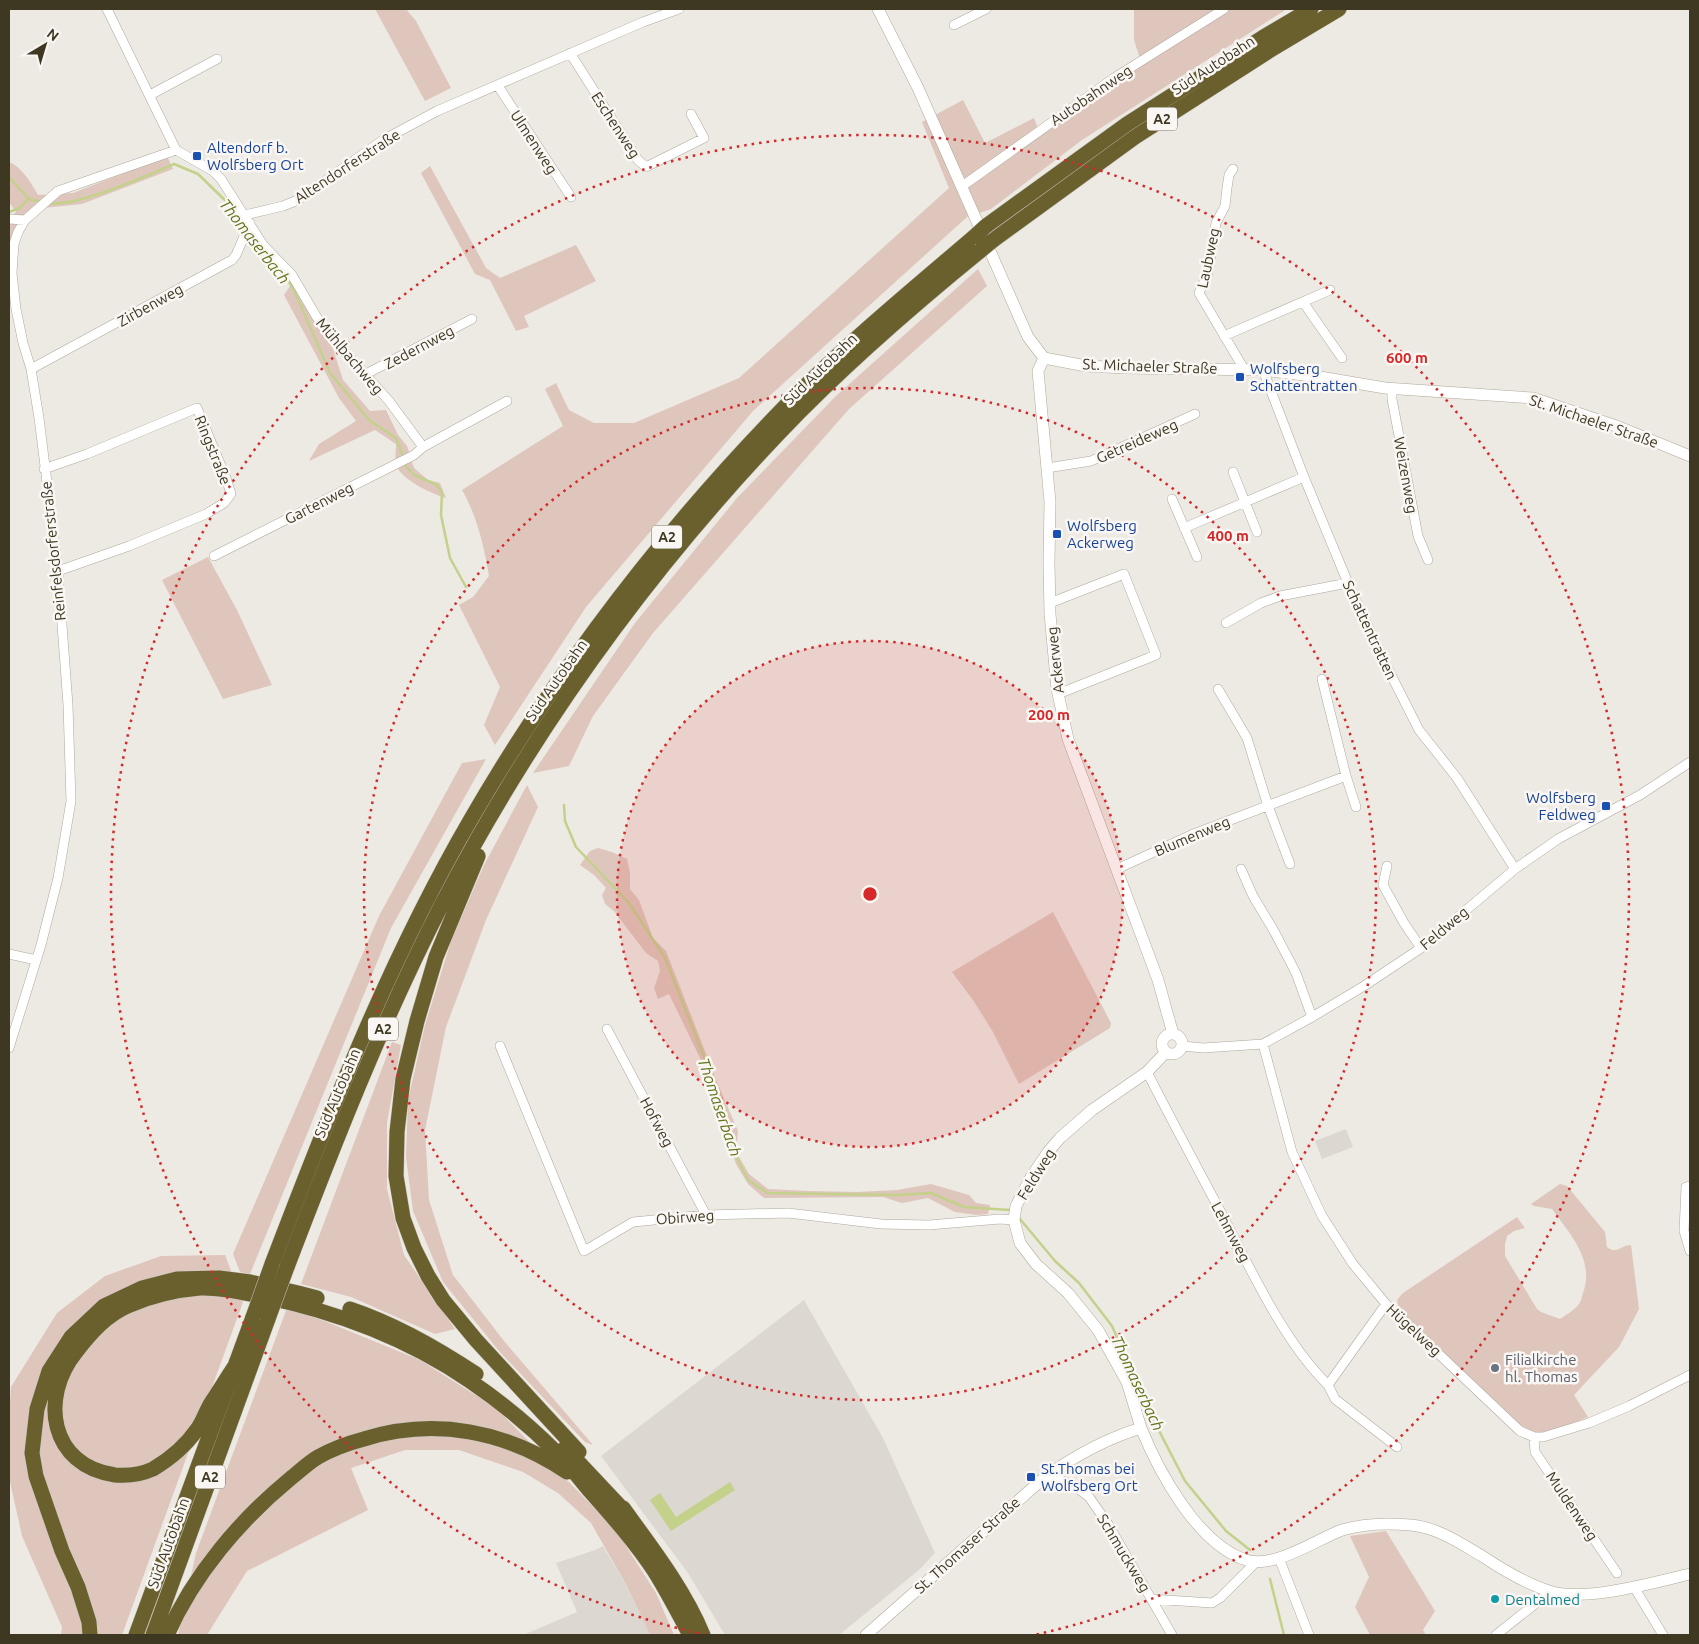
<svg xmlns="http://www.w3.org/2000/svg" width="1699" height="1644" font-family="Ubuntu,sans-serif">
<rect width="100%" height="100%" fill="#ede9e3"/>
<!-- built -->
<path fill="#dcd8d1" d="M1346 1129 1353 1147 1322 1159 1315 1141Z
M804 1300 883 1438 935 1553 919 1570 839 1635H725L688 1573 601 1456Z
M603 1546 627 1586 650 1635H523L577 1612 556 1563 595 1550Z"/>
<!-- green -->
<path fill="#dec6bc" d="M375 9H406L416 21 451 88 425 101Z
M1134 9H1287L1082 140 991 209 967 217 753 411 586 607 495 745 484 725 500 687 459 605 473 597 489 576C484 546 477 516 462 490L563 426 545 389 556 383 569 410 594 423H634L739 378 949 188 922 122 963 100 985 143 1034 118 1040 134 1142 65 1134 40Z
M167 156 173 169 82 204 43 208 32 214 13 241 9 244V220L16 212 9 202V162C22 167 31 183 38 195L73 193Z
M430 166 486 268 500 278 576 245 596 281 524 316 529 327 516 331 490 280 475 274 421 173Z
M978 269 987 286 849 409 653 633 593 716 569 766 533 773 635 623 737 498 837 395Z
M292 283 333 349 343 380 370 411 386 410 398 435 407 446 414 468 428 480 440 483 446 498C432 494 407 482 398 469 394 462 396 452 396 444L375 430 309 461 319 444 356 421 339 398 284 295Z
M208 557 237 610 272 685 223 699 162 580Z
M486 759 391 928 250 1274 240 1272 233 1254 379 916 462 763Z
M527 785 538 807 486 920 446 1027 425 1130 429 1200 453 1275 504 1341 593 1445 585 1442 499 1351 443 1282 413 1211 406 1157 408 1100 425 1025 451 941 484 865Z
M598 848 612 852 627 859 630 873V889L639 900 653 938 666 951 717 1082 738 1131 736 1152 749 1174 768 1189 808 1191 858 1192 897 1190 931 1184 969 1195 976 1203 990 1205 988 1214 977 1215 955 1212 928 1198 902 1203 883 1197 764 1198 748 1184 736 1164 702 1062 669 994 658 999 654 988 660 971 658 961 646 953 614 911 605 904 602 895 606 888 594 875 580 865 590 851Z
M1053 912 1111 1023 1110 1028 1019 1084 993 1032 973 1000 952 972Z
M392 1042 401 1045 387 1123V1189L404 1255 455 1329 435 1334 351 1297 301 1284Z
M1560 1184 1567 1186 1605 1232 1607 1247C1617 1255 1621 1245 1631 1245L1639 1309 1619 1347 1574 1395 1588 1417C1574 1422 1550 1435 1536 1433 1529 1431 1524 1427 1518 1423L1399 1309 1397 1300 1403 1293 1517 1217 1525 1228 1514 1231 1507 1236 1505 1244V1256L1537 1309 1541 1312 1560 1319C1566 1315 1575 1310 1579 1304 1581 1302 1582 1296 1583 1293 1595 1260 1570 1234 1552 1209L1534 1206 1531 1204Z
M225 1255 243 1302 122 1635H61L62 1627 22 1536 9 1477V1416L11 1387 57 1313 105 1276 161 1256Z
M287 1308 327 1322 420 1360 496 1408 615 1529 656 1593 674 1635H650L627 1586 591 1523 558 1493 523 1472 459 1450H405L351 1468 368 1510 247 1571 207 1635H178L196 1553Z
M1386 1531 1435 1611 1423 1630 1426 1635H1370L1355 1607 1369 1577 1350 1536Z"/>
<!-- water -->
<path fill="#c3d18b" d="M730 1482 735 1490 671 1531 650 1500 660 1493 676 1517Z"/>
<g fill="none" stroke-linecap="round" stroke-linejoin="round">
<!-- stream -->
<path stroke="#c3d18b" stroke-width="2.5" d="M9 177 29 199 42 202
M48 203C75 208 147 176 174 164L198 174 235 210 245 229
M9 212 20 208 28 199
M248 233 255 246 286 277 294 290 330 373 369 420 396 438 403 456
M405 465 414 475 437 485 442 493 441 515 450 558 466 587
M564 805 565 821 576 847 629 903 665 958 725 1110 736 1156 748 1180 768 1193 896 1195 931 1193 964 1207 1010 1210
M1020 1219 1055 1261 1079 1283 1112 1326 1155 1423 1185 1481 1226 1531 1250 1550
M1270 1579 1284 1635"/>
<!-- street casing -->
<g stroke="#aea99e" stroke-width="10">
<path id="street" d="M107 9 176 150 213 171 221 179 263 245 292 275 322 326 389 401 423 447
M954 25 986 9
M570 53 638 160 646 167 704 138 691 114
M498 86 571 197
M150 95 217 59
M1233 169 1229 175 1227 188 1225 206 1216 223 1208 273 1199 293 1244 369
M961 187 1114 78 1224 9
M245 215 283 206 298 200 383 140 437 111 643 22 679 9
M9 219 25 220
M1303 302 1342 358
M1224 336 1330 290
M31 369 232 260 236 255 250 223
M1263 370 1304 477 1348 583 1386 665 1419 730 1457 778 1515 869
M366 374 472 319
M1392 388V399L1418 536 1428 560
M1047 468 1091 461 1195 414
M44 469 87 454 197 408 226 478 231 494 224 503 206 514 129 546 58 571
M1233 472 1257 532
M1172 499 1197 557
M1184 528 1304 477
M214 556 414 455 423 447 507 401
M1050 603 1124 574 1156 655 1058 694
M1226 623 1261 603 1280 596 1348 583
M1322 679 1346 776 1356 807
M1218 689 1247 738 1268 806 1290 864
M1387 866 1383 885 1404 923 1421 948
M1117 869 1191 835 1346 776
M1241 869 1253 896 1274 931 1296 973 1312 1017
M9 954 36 960
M607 1029 706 1215
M1263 1044 1292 1152 1322 1216 1353 1264 1386 1304 1520 1431 1534 1437H1543L1589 1423 1629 1406 1690 1375
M500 1046 584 1251 633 1222 706 1215 788 1213 881 1224 929 1225 1000 1219 1014 1220
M1182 1046 1203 1048 1263 1044 1312 1017 1364 986 1421 948 1515 869 1558 839 1640 795 1690 762
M9 1048 41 945 58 878 71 801 68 705 58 571 39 418 31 369 23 343 16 309 12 273 14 244 18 232 25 220 58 191 176 150
M1147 1072C1172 1121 1199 1171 1225 1220 1253 1274 1285 1343 1328 1385
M1690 1186 1686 1187 1684 1231 1690 1251
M1386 1304 1328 1385 1335 1399 1397 1447
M1534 1437 1535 1452 1617 1573
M1048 1475 1073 1485 1089 1497 1108 1524 1172 1635
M1279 1558 1309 1635
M1634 1587 1663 1635
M1151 1599 1212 1603 1220 1598 1256 1562
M1496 1635 1550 1592"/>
</g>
<!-- secondary casing -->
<g stroke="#b0a998" stroke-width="12">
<path id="secondary" d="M878 9 918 88 1028 337 1044 358 1086 366 1125 368 1263 370 1320 377 1385 388 1533 398 1619 427 1690 456
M1044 358 1038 371 1050 502 1049 562 1050 614 1057 689 1068 739 1158 980 1173 1034
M1162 1044a10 10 0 1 1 20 0a10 10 0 1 1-20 0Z
M1141 1428 1127 1382 1098 1330 1068 1293 1036 1264 1020 1243 1014 1220 1016 1206 1031 1177 1048 1152 1060 1138 1092 1110 1147 1072 1166 1052
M866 1635 1045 1477C1076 1455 1105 1439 1141 1428 1159 1472 1196 1541 1243 1559 1272 1571 1315 1540 1342 1530 1363 1524 1389 1523 1410 1525 1437 1527 1460 1543 1482 1556 1503 1570 1525 1583 1549 1591 1583 1603 1655 1582 1690 1574"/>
</g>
<!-- highway casing -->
<g stroke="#c9c7c1" stroke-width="16">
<path id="highway" d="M986 226 1127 124 1262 38 1311 9
M992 241 1135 137 1272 49 1339 9
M478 856 436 957 417 1021 403 1079 397 1132 396 1176 403 1218 414 1248 428 1276 443 1300 476 1340 579 1452
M272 1264C330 1112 389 960 471 819 555 674 656 541 772 420 834 354 905 296 974 237
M287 1267C334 1144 382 1021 442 904 532 731 646 573 780 432 842 367 910 308 980 251
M350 1309C395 1324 437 1348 476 1374
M235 1366C227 1378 219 1391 211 1403 206 1411 203 1421 198 1428 187 1444 170 1459 153 1469 142 1474 127 1476 115 1475 50 1466 39 1398 76 1352 90 1334 107 1314 130 1305 151 1296 176 1290 200 1288 219 1287 241 1292 260 1296 335 1311 407 1338 470 1381 501 1402 530 1426 556 1452 568 1463 578 1477 589 1490 612 1516 636 1543 655 1572 668 1593 679 1614 690 1635
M565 1448 629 1516
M623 1508C652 1548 684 1589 703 1635
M90 1635 89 1622 78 1587 62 1551 36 1476 32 1453 37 1409 49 1371 71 1337 104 1306 142 1288 177 1279 219 1278 250 1282 298 1293 317 1298
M136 1635 253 1317
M153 1635 268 1319
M167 1635C194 1574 240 1520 291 1478 300 1471 308 1463 318 1457 332 1449 349 1443 364 1439 435 1417 506 1431 567 1472"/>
</g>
<!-- street -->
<use href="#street" stroke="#fff" stroke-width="9"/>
<!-- secondary -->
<use href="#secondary" stroke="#fff" stroke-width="11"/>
<!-- highway -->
<use href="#highway" stroke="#6a602e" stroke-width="15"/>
<!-- highway-bridge casing -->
<g stroke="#c9c7c1" stroke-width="16" stroke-linecap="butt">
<path id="highway-bridge" d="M974 237 986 226
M980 251 992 241
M253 1317 272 1264
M268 1319 287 1267"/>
</g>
<!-- highway-bridge -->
<use href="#highway-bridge" stroke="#6a602e" stroke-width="15"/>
</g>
<!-- distance rings -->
<circle cx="870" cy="894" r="253" fill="#d62828" fill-opacity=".12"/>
<g fill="none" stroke="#d62828" stroke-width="2.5" stroke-dasharray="2.5 5">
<circle cx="870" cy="894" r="253"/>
<circle cx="870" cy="894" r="506"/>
<path d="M706 1635A759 759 0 1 1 1034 1635"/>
</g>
<!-- markers -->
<g fill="#1a4fb4" stroke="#f9f6f3" stroke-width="2">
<rect x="192" y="151" width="10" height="10" rx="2.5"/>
<rect x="1235" y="372" width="10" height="10" rx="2.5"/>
<rect x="1052" y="529" width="10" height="10" rx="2.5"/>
<rect x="1601" y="801" width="10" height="10" rx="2.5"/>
<rect x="1026" y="1472" width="10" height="10" rx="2.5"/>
</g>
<circle fill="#6b7280" stroke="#f9f6f3" stroke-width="2" cx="1495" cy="1368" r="5"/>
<circle fill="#0f9aa8" stroke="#f9f6f3" stroke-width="2" cx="1495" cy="1599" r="5"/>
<g text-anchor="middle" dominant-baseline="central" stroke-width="5" stroke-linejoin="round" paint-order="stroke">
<!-- shield labels -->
<g fill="#f9f6f3" stroke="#767161" stroke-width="1">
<rect x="1147" y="107.5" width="30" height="23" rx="4"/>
<rect x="652" y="525.5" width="30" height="23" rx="4"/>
<rect x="368" y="1017.5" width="30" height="23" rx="4"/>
<rect x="195" y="1465.5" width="30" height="23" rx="4"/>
</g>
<g font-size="14" font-weight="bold" fill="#3e3822">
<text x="1162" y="119">A2</text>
<text x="667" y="537">A2</text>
<text x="383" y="1029">A2</text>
<text x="210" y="1477">A2</text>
</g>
<!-- street labels -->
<g font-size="15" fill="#3e3822" stroke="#f9f6f3">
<text transform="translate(1213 65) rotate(-33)">Süd Autobahn</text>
<text transform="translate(1091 95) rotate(-34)">Autobahnweg</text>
<text transform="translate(616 125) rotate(57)">Eschenweg</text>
<text transform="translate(534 142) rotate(57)">Ulmenweg</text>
<text transform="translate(347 166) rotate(-33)">Altendorferstraße</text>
<text transform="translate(1208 258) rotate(-78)">Laubweg</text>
<text transform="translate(150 305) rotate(-29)">Zirbenweg</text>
<text transform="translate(419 347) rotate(-28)">Zedernweg</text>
<text transform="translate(350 356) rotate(50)">Mühlbachweg</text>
<text transform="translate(1150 366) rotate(2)">St. Michaeler Straße</text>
<text transform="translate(820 369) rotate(-44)">Süd Autobahn</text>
<text transform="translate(1594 421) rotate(19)">St. Michaeler Straße</text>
<text transform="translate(1137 441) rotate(-24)">Getreideweg</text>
<text transform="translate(213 450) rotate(68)">Ringstraße</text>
<text transform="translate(1406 475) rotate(80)">Weizenweg</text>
<text transform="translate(319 503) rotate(-27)">Gartenweg</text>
<text transform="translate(53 551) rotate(-96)">Reinfelsdorferstraße</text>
<text transform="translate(1370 630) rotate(65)">Schattentratten</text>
<text transform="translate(1055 660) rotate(-96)">Ackerweg</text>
<text transform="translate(556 680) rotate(-55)">Süd Autobahn</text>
<text transform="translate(1192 836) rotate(-23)">Blumenweg</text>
<text transform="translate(1444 928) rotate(-40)">Feldweg</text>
<text transform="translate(337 1093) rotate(-67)">Süd Autobahn</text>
<text transform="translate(657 1122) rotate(62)">Hofweg</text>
<text transform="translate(1036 1174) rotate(-58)">Feldweg</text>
<text transform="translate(685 1217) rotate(-4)">Obirweg</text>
<text transform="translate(1231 1232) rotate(62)">Lehmweg</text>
<text transform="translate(1414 1330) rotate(43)">Hügelweg</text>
<text transform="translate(1572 1506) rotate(56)">Muldenweg</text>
<text transform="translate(168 1543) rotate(-70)">Süd Autobahn</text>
<text transform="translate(967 1545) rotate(-42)">St. Thomaser Straße</text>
<text transform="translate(1124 1553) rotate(59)">Schmuckweg</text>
</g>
<!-- transit labels -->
<g font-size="15" fill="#164399" stroke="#f9f6f3" text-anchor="start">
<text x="207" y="147">Altendorf b.<tspan x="207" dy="17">Wolfsberg Ort</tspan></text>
<text x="1250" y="368">Wolfsberg<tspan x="1250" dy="17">Schattentratten</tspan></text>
<text x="1067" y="525">Wolfsberg<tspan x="1067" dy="17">Ackerweg</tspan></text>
<text x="1596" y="797" text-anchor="end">Wolfsberg<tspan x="1596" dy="17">Feldweg</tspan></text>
<text x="1041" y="1468">St.Thomas bei<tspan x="1041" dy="17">Wolfsberg Ort</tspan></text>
</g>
<!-- worship labels -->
<g font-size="15" fill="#5b616d" stroke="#f9f6f3" text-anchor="start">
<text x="1505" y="1359">Filialkirche<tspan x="1505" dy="17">hl. Thomas</tspan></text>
</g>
<!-- culture labels -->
<g font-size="15" fill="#0d838f" stroke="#f9f6f3" text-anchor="start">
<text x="1505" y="1599">Dentalmed</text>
</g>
<!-- water labels -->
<g font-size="16" font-style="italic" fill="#62751b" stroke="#f9f6f3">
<text transform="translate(255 241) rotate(52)">Thomaserbach</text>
<text transform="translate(720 1107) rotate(71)">Thomaserbach</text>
<text transform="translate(1138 1383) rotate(65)">Thomaserbach</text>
</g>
</g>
<circle cx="870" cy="894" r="8" fill="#d62828" stroke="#f9f6f3" stroke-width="2.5"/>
<g font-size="15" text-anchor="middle" font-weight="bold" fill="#d62828" stroke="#f9f6f3" stroke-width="5" stroke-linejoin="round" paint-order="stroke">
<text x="1407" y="363">600 m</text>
<text x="1228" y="541">400 m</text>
<text x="1049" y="720">200 m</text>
</g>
<!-- border -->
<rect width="1699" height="1644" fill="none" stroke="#3e3822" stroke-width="20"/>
<!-- north arrow -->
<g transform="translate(45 45) rotate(38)" stroke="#f9f6f3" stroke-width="4" paint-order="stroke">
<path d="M0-4L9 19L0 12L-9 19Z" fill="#3e3822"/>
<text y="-8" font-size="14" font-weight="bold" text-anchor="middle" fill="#3e3822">N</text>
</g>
</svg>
